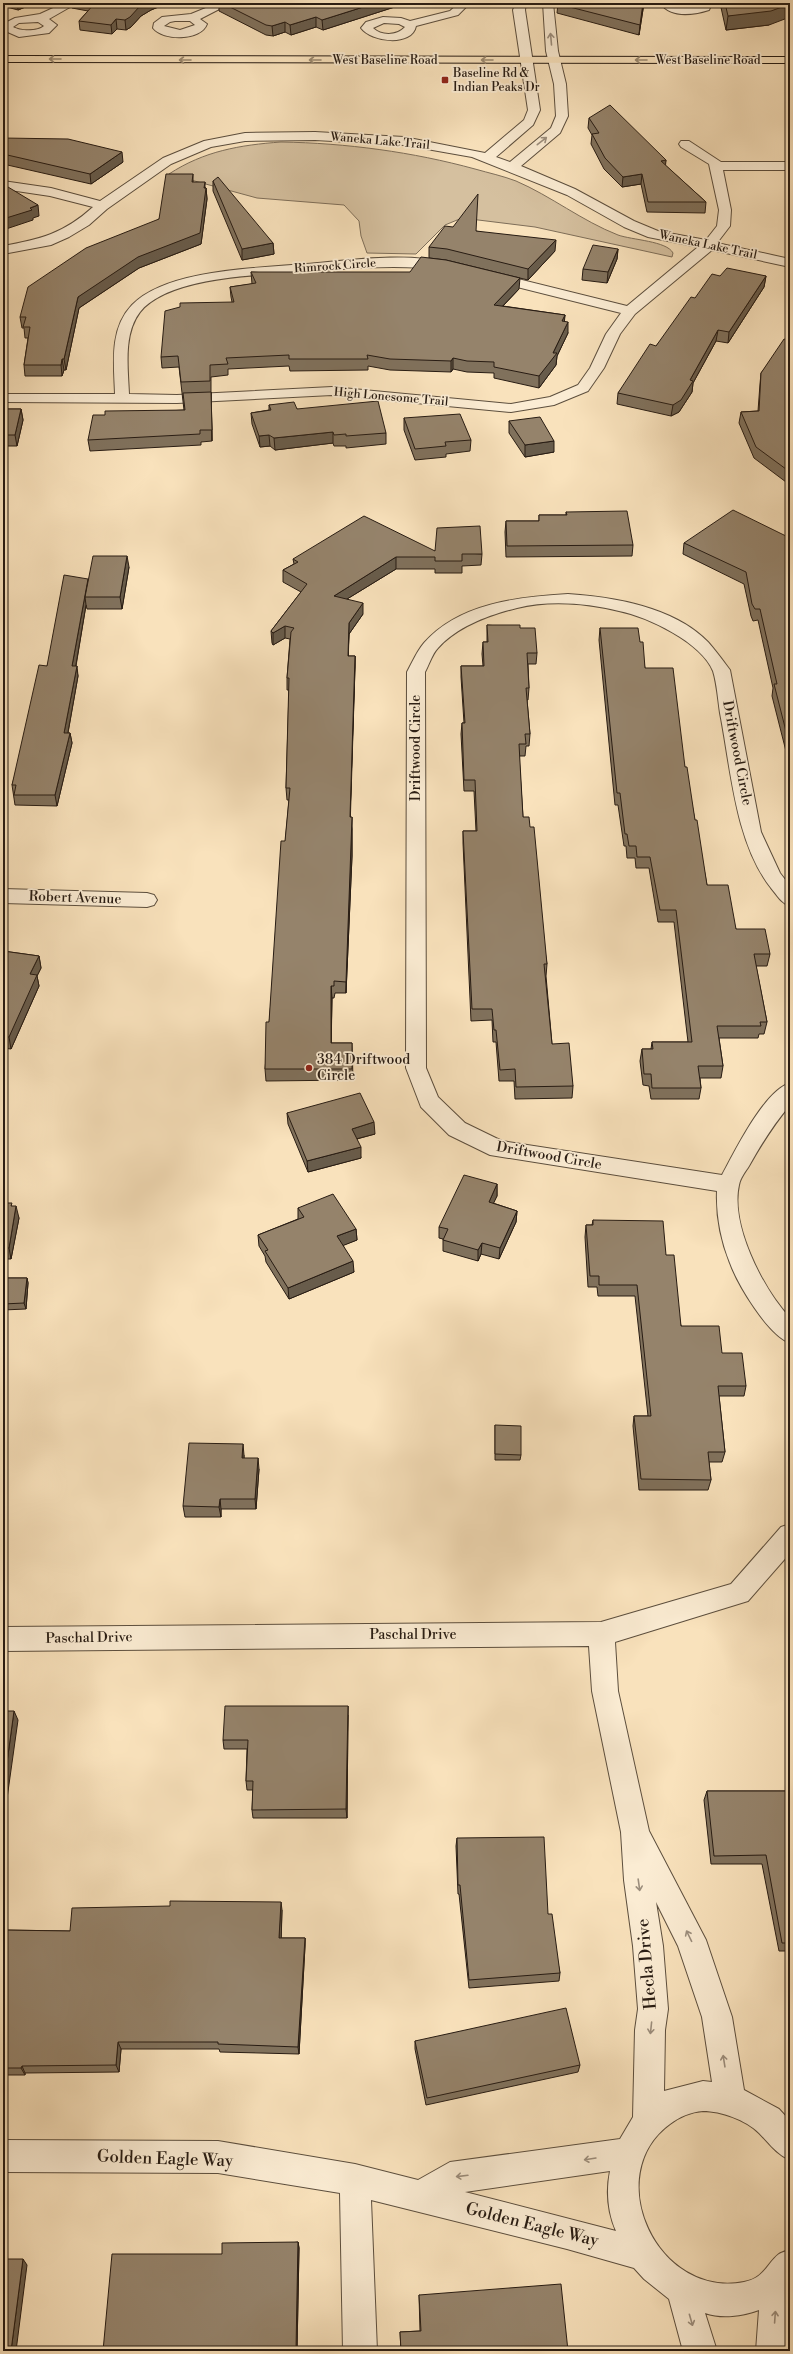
<svg xmlns="http://www.w3.org/2000/svg" width="793" height="2354" font-family="'Libre Bodoni',serif">
<rect width="100%" height="100%" fill="#f9e2bc"/>
<filter id="stains"><feTurbulence type="fractalNoise" baseFrequency=".005" numOctaves="4"/><feColorMatrix values="0 0 0 0 .2 0 0 0 0 .09 0 0 0 0 .02 0 0 0 .5 -.17"/></filter>
<radialGradient id="worn" r=".72"><stop offset=".6" stop-color="#630" stop-opacity="0"/><stop offset="1" stop-color="#630" stop-opacity=".3"/></radialGradient>
<!-- green -->
<path fill="#d5c09f" stroke="#7e6e59" d="M281 142C346 143 413 152 475 169 489 173 503 176 516 181 551 196 582 221 618 235 632 240 667 241 673 253L672 257 535 227 462 218 445 225 416 254 367 253 361 236 359 221 344 205 257 198 169 174C204 151 240 145 281 142Z"/>
<g fill="none" stroke-linecap="round" stroke-linejoin="round">
<!-- minor casing -->
<g stroke="#5c4e3d" stroke-width="2">
<path id="minor" d="M64 3H77L49 19 57 25 49 33 19 37 3 30V24L15 18 40 14ZM38 22 44 26C37 32 20 31 13 27L19 23Z
M218 3H231L200 19 207 24C201 41 163 41 153 28L154 23 162 17 191 14ZM175 21H190L195 25 180 30 164 26 170 22Z
M459 3H470L458 15 416 26C412 47 371 42 361 28L366 22 383 17 401 18 410 21 450 11ZM384 23 399 24 405 27C397 36 381 36 373 28Z
M516 3H526L525 10 540 110 533 125 496 157 510 162 551 128 556 116 554 84 546 51 543 3H553L558 51 566 84 568 116 560 133 521 166 575 189 634 221 658 231 706 240 717 226 719 210 709 164 681 147 679 144 681 141H689L721 162H790V170H723L731 210 730 226 717 243 790 259V267L712 250 635 314 620 334 604 368 588 391 554 405 511 412 332 395 177 403 3 402V394H115C114 364 109 329 132 305 166 269 259 268 306 264 352 260 405 252 451 263L453 266 446 270C398 264 352 268 304 272 262 275 169 276 140 312 123 334 128 368 129 394L177 395 332 387 511 404 550 397 578 385 590 368 606 334 621 313 485 279 483 276 485 273 490 272 627 306 698 247 648 237 624 227 567 195 472 157 404 145 315 140 245 141 211 147 171 164 107 209 89 225 69 237 51 245 3 254V246C41 239 63 234 93 207L50 196 3 189V181L51 188 100 201 163 158 204 141 245 133 315 132 404 137 485 153 524 120 528 110 513 10Z
M660 3C673 3 684 9 698 7L702 3H712L709 10C693 15 671 18 660 3Z
M568 594C614 597 674 607 708 642 715 650 721 658 727 666L730 670 761 832 780 873 790 886V906C781 903 777 895 771 888 735 842 731 769 720 713 718 700 717 684 713 671 701 642 648 617 619 611 587 603 549 600 517 608 489 615 458 626 438 648 432 654 429 665 425 672L426 1068 438 1097 465 1123 502 1141 722 1175C735 1151 764 1091 790 1083V1105C773 1125 762 1143 749 1166 746 1171 740 1178 739 1185 730 1225 763 1289 790 1318V1343C768 1335 738 1285 730 1263 721 1241 716 1215 717 1191L490 1155 449 1135 421 1107 406 1068 407 672C412 663 417 651 424 643 459 603 518 597 568 594Z
M3 889 147 893 154 895 157 900 154 905 147 907 3 903Z
M790 1524V1553L748 1601 615 1642 618 1691 649 1831 706 1940 732 2017 744 2090 779 2109 790 2121V2160C776 2154 769 2143 759 2133 746 2120 721 2111 703 2111 691 2112 679 2117 670 2124 600 2175 657 2299 744 2282 765 2278 767 2263 779 2254 782 2252 787 2251 790 2250V2351H756L759 2310C743 2316 722 2319 705 2313L717 2351H683L669 2299 644 2279 634 2268 567 2249 371 2200 377 2351H343L340 2193 218 2173 3 2172V2140L218 2141 355 2164 418 2180 450 2162 620 2139 633 2117 635 2030 638 2009 633 1946 624 1880 621 1832 592 1691 589 1646 3 1651V1627L601 1622 731 1584 781 1527ZM656 1902 678 1946 702 2017 712 2082 703 2081 664 2091 665 2030 668 2009 663 1946ZM610 2171C606 2191 608 2213 616 2231L465 2192Z"/>
</g>
<!-- major casing -->
<g stroke="#281c13" stroke-width="2">
<path id="major" d="M3 56 790 57V63L3 62Z"/>
</g>
<!-- minor -->
<use href="#minor" fill="#fbecd3" fill-rule="evenodd"/>
<!-- major -->
<use href="#major" fill="#f9e2bc" fill-rule="evenodd"/>
</g>
<!-- wall -->
<path fill="#80715c" stroke="#281c13" d="M3 3H35L18 10 3 6Z
M71 3H190L179 7 168 3 151 10 141 16 131 27 126 30 117 29 112 34 80 30 79 21 88 11 72 8Z
M204 3H214L208 5Z
M219 3H407L323 30 316 27 291 35 285 32 273 36 266 35 219 11Z
M558 3H644L639 35 557 13Z
M720 3H790L769 25 726 30Z
M589 118 666 160 665 165 706 202 705 213 647 212 641 184 622 187 604 169 591 144 592 135 588 128Z
M3 138 123 162 91 184 3 164Z
M193 174V182L206 188 207 199 201 244 139 268 79 308 66 370H64L62 376H25L24 365 28 338H25L24 328H22L20 317 159 219Z
M213 181 273 243 274 254 242 260 213 191Z
M476 231 555 251 528 280 446 260 429 258V247Z
M618 249 617 259 607 283 582 280 583 269Z
M251 272 519 289 503 306 565 315 564 321 568 333 557 356 556 365 539 388 494 378V373L467 372 453 369 451 372 390 370 368 366V370L290 371 289 366 228 369V375L211 377V392L212 441 201 442V445L90 451 88 440 105 415 184 410 179 367 162 368 161 357 232 302 231 297 230 287 252 284Z
M720 276H766L764 287 728 343 716 341 693 383 692 392 679 412 671 416 617 404 618 393 695 298Z
M790 337V485L754 458 739 423 741 412 758 411 760 384 761 373Z
M269 405 297 409 386 433V444L346 448V446H334L333 443 275 450 270 446 260 447 252 424 251 413 269 410Z
M3 409H21L23 420 17 446H3Z
M404 418 471 440 470 451 446 454V457L415 460 404 430Z
M509 421 554 452 525 457 509 433Z
M566 512 633 545 632 556 506 557 505 532 506 521H539V515H566Z
M790 538V767L772 696 773 688 758 620 753 621 751 616 744 584 683 554 684 543Z
M435 551 482 554 481 565 462 566V573H435V569H396L347 599 363 614 349 634 348 656H355V667L350 817 352 829V856L346 993H335L334 998H332L331 1043H352L353 1080 266 1081 265 1069 289 800H287L286 788 289 690H287V678L290 639 285 638 273 645 272 643 271 631 301 592 283 582V570L294 564 293 559Z
M129 567 122 609H87L86 605 76 666 78 676 68 733H70L72 743 57 806 15 805 12 785 47 666 88 582Z
M487 625 520 628 537 653 536 664H528L529 688 528 700H527L530 734 529 746H526L525 756H519L523 817 547 964 546 976 552 1044 573 1086 572 1098 515 1099 514 1081H499L496 1042H493L492 1020 471 1021 463 843V831H476L474 791H464L461 734 462 723H464L461 677V666H483L482 654 483 642H487Z
M600 628 640 642 645 668 685 767 707 885 736 929 770 954 767 966H756L767 1022 764 1034H759L758 1038H719L723 1066 721 1078H700L701 1088 699 1099H651L649 1086 643 1085 640 1061 642 1049H651L652 1042H688L674 922H658L649 868H636L635 858H627L626 846H624L618 805H615L599 640Z
M3 951 39 956 41 968 37 976 39 986 11 1049 3 1048Z
M287 1113 375 1134 357 1139 361 1158 308 1172 288 1124Z
M497 1184V1196L493 1203 517 1211 516 1222 499 1259 481 1254 478 1261 443 1251V1239L439 1238V1227Z
M3 1203 12 1206 19 1218 11 1259H3Z
M298 1208 356 1229 357 1240 343 1245 354 1272 289 1299 266 1262 265 1256 259 1246 258 1235 298 1219Z
M593 1220 666 1255 681 1326 722 1353 746 1386 744 1396H719L725 1452 722 1462H709L711 1480 708 1490H639L633 1426 634 1416H648L635 1296H598L597 1287H588L585 1237 586 1225H592Z
M3 1278H27L28 1283 26 1309 3 1310Z
M495 1425 521 1455 520 1460H495Z
M244 1455V1458L259 1469 256 1509H221V1517H185L183 1506Z
M348 1715 347 1818H253L252 1810 253 1790H247L246 1781 247 1749H224L223 1740Z
M707 1791H790V1951H779L762 1864H711L704 1800Z
M457 1838 548 1914 560 1973 559 1981 469 1988 459 1894H458L456 1846Z
M282 1910 281 1938H305V1946L299 2054 220 2052 219 2049H121L119 2072 25 2073V2075H3V1930L70 1931Z
M415 2041 580 2065 578 2072 426 2105 415 2049Z
M298 2242 299 2248 297 2351H103L222 2254Z
M419 2295 568 2351H401L400 2332 420 2331Z"/>
<!-- shaded-wall -->
<path fill="#685c4b" stroke="#281c13" d="M17 3H35L18 10Z
M145 3H168L151 10 141 16 131 27 126 30 125 20 140 6Z
M179 3H190L179 7Z
M208 3H214L208 5Z
M376 3H407L323 30 322 20Z
M643 3H644L639 35 640 25Z
M790 4V17L769 25 726 30 728 16Z
M316 17V27L291 35 290 25Z
M116 19 117 29 112 34 111 25Z
M285 22V32L273 36 272 26Z
M122 152 123 162 91 184 90 174Z
M666 160 665 171 661 161Z
M642 174 641 184 622 187 623 177Z
M205 182V192L206 188 207 199 201 244 139 268 79 308 66 370 64 359 78 297 204 188Z
M38 205 39 216 33 218V220L3 230V219Z
M556 240 555 251 528 280V269Z
M273 243 274 254 242 260V249Z
M618 249 617 259 607 283 608 272Z
M766 276 764 287 728 343 729 332Z
M520 278 519 289 494 315V305Z
M565 315 564 326 562 321Z
M568 322V333L557 356 556 365 539 388V376L553 353Z
M718 330 716 341 693 383 692 392 679 412 671 416 673 405 690 380Z
M453 358V369L451 372V361Z
M62 359 64 370 62 376 61 365Z
M211 392V403L212 441V430Z
M21 409 23 420 17 446 15 435Z
M333 432V443L275 450 274 438Z
M269 435 270 446 260 447 259 436Z
M554 441V452L525 457V445Z
M127 556 129 567 122 609 120 597Z
M396 557V569L334 607V596Z
M88 579 89 589 85 597 86 605 74 676 72 666Z
M363 603V614L349 634 348 667 349 623Z
M285 626V638L273 645V633Z
M355 656V667L350 829V817Z
M77 666 78 676 66 743 64 733Z
M70 733 72 743 57 806 55 795Z
M352 817V856L346 993V982Z
M39 956 41 968 37 976 39 986 11 1049 9 1037 30 974Z
M331 986 332 998 331 1055Z
M374 1122 375 1134 352 1140V1129Z
M361 1147V1158L308 1172 307 1161Z
M3 1165 6 1176 3 1190Z
M497 1184V1196L489 1213V1202Z
M16 1206 19 1218 11 1259 9 1248Z
M517 1211 516 1222 499 1259 500 1248Z
M356 1229 357 1240 337 1248V1236Z
M482 1243 481 1254 478 1261V1250Z
M353 1261 354 1272 289 1299 288 1288Z
M27 1278 28 1283 26 1309 24 1303Z
M243 1444 244 1455V1469L242 1458Z
M258 1458 259 1469 256 1509 255 1499Z
M220 1499 221 1509V1517L219 1507Z
M348 1706V1715L347 1818 346 1809Z
M14 1711 18 1720 4 1820 3 1819V1792Z
M281 1902 282 1910 281 1946 279 1938Z
M305 1938V1946L299 2054 298 2047Z
M118 2042 121 2049 119 2072 116 2065Z
M22 2066 25 2073V2075L21 2068Z
M298 2242 299 2248 297 2351H296Z
M23 2259 27 2265 16 2351H11Z"/>
<!-- building -->
<path fill="#95836b" stroke="#281c13" d="M93 3H145L140 6 130 17 125 20 116 19 111 25 79 21 95 3Z
M222 3H376L322 20 316 17 290 25 285 22 272 26 266 25Z
M558 3H643L640 25 558 4Z
M725 3H790V4L771 11 728 16Z
M610 105 666 160 661 161 706 202H648L642 174 623 177 605 158 592 134 599 133 589 118Z
M3 138 68 139 122 152 90 174 3 154Z
M166 174H193L192 182H205L204 188H206L200 233 138 257 78 297 64 359H62L61 365H24L30 327H23L26 317H20L28 287 86 248 159 219Z
M218 177 273 243 242 249 213 181Z
M3 184 38 205 30 208 32 210 3 219Z
M478 194 476 231 556 240 528 269 447 249 429 247 445 226 453 227Z
M593 245 618 249 608 272 583 269Z
M421 257 446 260 520 278 494 305 565 315 562 321 568 322 553 353H557L539 376 494 367V362L467 361 453 358 451 361 390 359 367 355 368 359H289V355L226 358 228 364 210 365V381L181 382 178 356 161 357 165 311 180 307V303L234 302 230 287 256 283 251 272H410Z
M727 268 766 276 729 332 718 330 690 380 693 381 681 400 673 405 618 393 650 344 656 346 691 297 695 298 712 274 720 276Z
M790 337V472L756 447 741 412 759 411 761 373 784 339 788 340Z
M211 392 212 430H200V434L88 440 93 415H105V411L185 410 183 393Z
M378 401 386 433 346 436V434L334 435 333 432 274 438 269 435 259 436 251 413 271 410 269 405 294 402 297 409Z
M3 409H21L15 435H3Z
M460 414 471 440 445 442 446 446 415 449 404 418Z
M540 417 554 441 525 445 509 421Z
M733 510 790 538V747L774 684H777L760 609H755L752 604 746 572 684 543Z
M627 511 633 545 507 546 506 521H539V515H567L566 512Z
M364 516 435 551 437 528 480 526 482 554H462V561H435V557H396L334 596 363 603 349 623 348 656H355L350 817H352L351 845 346 982 334 981V986H331V1043H352V1069H265L266 1022H269L281 841H285L290 788H286L289 678H287L291 632 294 628 285 626 273 633 271 631 307 584 283 570 298 562 293 559Z
M93 556H127L120 597H85Z
M64 575 88 579 72 666H77L64 733H70L55 795H14L16 785H12L39 665 47 666Z
M487 625H520V628H535L537 653H527L529 688H526L530 734H525L526 744H519L523 817H529L530 827H534L547 964H544L552 1044 569 1043 573 1086 516 1087 515 1069 500 1070 496 1030H494L492 1009H472L463 831H477L475 780H464L462 723H465L461 666H484L483 642H488Z
M600 628H638L640 642H643L645 668H673L685 767H687L695 820H697L707 885H728L736 929H765L770 954H754L767 1022H760L761 1026H717L723 1066H698L701 1088H652L651 1074H644L642 1049H653L652 1042H692L676 910H660L650 857H637L636 846H629L627 834H625L620 793H617Z
M3 951 39 956 30 974 37 975 9 1037H3Z
M360 1093 374 1122 352 1129 361 1147 307 1161 287 1113Z
M464 1175 497 1184 489 1202 517 1211 500 1248 482 1243 478 1250 443 1240 448 1229 439 1227Z
M333 1194 356 1229 337 1236 353 1261 288 1288 265 1251 268 1250 258 1235 304 1217 298 1208Z
M3 1203H12L11 1206H16L9 1248H3Z
M593 1220 663 1221 666 1255H674L681 1326H719L722 1353H742L746 1386H718L725 1452H708L711 1480 641 1479 634 1416H651L637 1285H599V1276H590L586 1225H593Z
M3 1278H27L24 1303 3 1304Z
M495 1425 521 1426V1455L495 1454Z
M189 1443 243 1444 242 1458H258L255 1499H220L219 1507 183 1506Z
M225 1706H348L346 1809 252 1810 253 1781H246L248 1740H223Z
M3 1711H14L3 1792Z
M707 1791H790V1943H782L766 1855 714 1856Z
M544 1837 548 1914H552L560 1973 469 1980 460 1885H458L457 1838Z
M170 1901 281 1902 279 1938H305L298 2047 218 2044V2042H118L116 2065 22 2066 21 2068H3V1930L70 1931 72 1908 170 1906Z
M566 2008 580 2065 427 2098 415 2041Z
M298 2242 296 2349 270 2350V2351H103L112 2254H222V2243Z
M3 2259H23L11 2351H3Z
M561 2284 568 2351H401L400 2332 421 2331 419 2295Z"/>
<!-- one-way arrows -->
<defs><path id="oneway-shaft" d="M-6 0H5M1.5-3L5.5 0L1.5 3" fill="none" stroke-width="1.6" stroke-linecap="round" stroke-linejoin="round"/></defs>
<g stroke="#9c8e7d">
<use href="#oneway-shaft" transform="translate(551 39) rotate(-95)"/>
<use href="#oneway-shaft" transform="translate(542 141) rotate(-38)"/>
<use href="#oneway-shaft" transform="translate(639 1885) rotate(82)"/>
<use href="#oneway-shaft" transform="translate(689 1936) rotate(-116)"/>
<use href="#oneway-shaft" transform="translate(651 2028) rotate(96)"/>
<use href="#oneway-shaft" transform="translate(724 2061) rotate(-99)"/>
<use href="#oneway-shaft" transform="translate(590 2159) rotate(171)"/>
<use href="#oneway-shaft" transform="translate(462 2176) rotate(173)"/>
<use href="#oneway-shaft" transform="translate(775 2317) rotate(-86)"/>
<use href="#oneway-shaft" transform="translate(691 2320) rotate(74)"/>
</g>
<g stroke="#9b8970">
<use href="#oneway-shaft" transform="translate(55 59) rotate(-180)"/>
<use href="#oneway-shaft" transform="translate(185 60) rotate(-180)"/>
<use href="#oneway-shaft" transform="translate(315 60) rotate(-180)"/>
<use href="#oneway-shaft" transform="translate(487 60) rotate(-180)"/>
<use href="#oneway-shaft" transform="translate(641 60) rotate(180)"/>
</g>
<!-- markers -->
<g fill="#8f2418" stroke="#fbecd3" stroke-width="1.5">
<rect x="441" y="76" width="8" height="8" rx="2"/>
<circle cx="309" cy="1068" r="4"/>
</g>
<g text-anchor="middle" dominant-baseline="central" stroke-width="3.5" stroke-linejoin="round" paint-order="stroke">
<!-- far-street labels -->
<g font-size="12" fill="#281c13" stroke="#fbecd3">
<text x="385" y="60">West Baseline Road</text>
<text x="708" y="60">West Baseline Road</text>
<text transform="translate(380 141) rotate(5)">Waneka Lake Trail</text>
<text transform="translate(708 245) rotate(12)">Waneka Lake Trail</text>
<text transform="translate(335 266) rotate(-4)">Rimrock Circle</text>
<text transform="translate(391 397) rotate(5)">High Lonesome Trail</text>
</g>
<!-- far-poi labels -->
<g font-size="12" fill="#281c13" stroke="#fbecd3" text-anchor="start">
<text x="453" y="73">Baseline Rd &amp;<tspan x="453" dy="14">Indian Peaks Dr</tspan></text>
</g>
<!-- street labels -->
<g font-size="14" fill="#281c13" stroke="#fbecd3">
<text transform="translate(416 748) rotate(-90)">Driftwood Circle</text>
<text transform="translate(737 753) rotate(79)">Driftwood Circle</text>
<text transform="translate(75 898) rotate(2)">Robert Avenue</text>
<text transform="translate(549 1156) rotate(10)">Driftwood Circle</text>
<text x="413" y="1635">Paschal Drive</text>
<text transform="translate(89 1638) rotate(-1)">Paschal Drive</text>
</g>
<!-- poi labels -->
<g font-size="14" fill="#281c13" stroke="#fbecd3" text-anchor="start">
<text x="317" y="1060">384 Driftwood<tspan x="317" dy="16">Circle</tspan></text>
</g>
<!-- near-street labels -->
<g font-size="17" fill="#281c13" stroke="#fbecd3">
<text transform="translate(647 1964) rotate(-95)">Hecla Drive</text>
<text transform="translate(165 2159) rotate(2)">Golden Eagle Way</text>
<text transform="translate(532 2225) rotate(14)">Golden Eagle Way</text>
</g>
</g>
<!-- margin -->
<rect width="793" height="2354" fill="none" stroke="#f9e2bc" stroke-width="16"/>
<rect x="4" y="4" width="785" height="2346" fill="none" stroke="#281c13" stroke-width="2"/>
<rect x="8" y="8" width="777" height="2338" fill="none" stroke="#281c13"/>
<rect width="100%" height="100%" filter="url(#stains)"/>
<rect width="100%" height="100%" fill="url(#worn)"/>
</svg>
